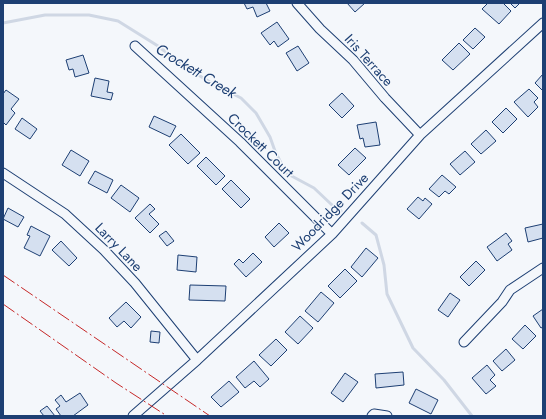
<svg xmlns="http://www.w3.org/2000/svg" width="546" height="419" font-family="Jost,sans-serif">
<rect width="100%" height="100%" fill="#f4f7fb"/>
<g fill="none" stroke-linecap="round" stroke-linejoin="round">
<!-- stream -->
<path stroke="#cfd7e4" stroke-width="3" d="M3 23 45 15H89L118 21 158 46 185 67 210 82 241 98 256 113 270 137 275 151 286 173 314 188 332 205 341 211
M362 223 376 235 384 265 387 294 413 348 444 380 472 416"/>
</g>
<!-- building -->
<path fill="#d5e0f0" stroke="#1d3f73" d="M244 3H266L270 11 257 17 253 7 247 9Z
M347 3H365L355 12Z
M488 3H503L511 11 499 24 482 9Z
M510 3H520L515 8Z
M277 22 289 39 278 47 274 41 270 45 261 33Z
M475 28 485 37 473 49 463 40Z
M459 43 470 54 453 70 442 60Z
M298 46 309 63 297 71 286 53Z
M83 55 89 73 75 77 73 69 69 70 66 60Z
M543 74V91L535 83Z
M95 78 109 81 107 92 113 93 111 100 91 96Z
M529 89 538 98 534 102 538 107 528 117 514 102Z
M6 90 19 99 11 109 15 113 6 125 3 122V94Z
M342 93 354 106 342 118 329 105Z
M506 108 517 119 503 133 492 122Z
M154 116 176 126 170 137 149 127Z
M22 118 37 129 30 139 15 129Z
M376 122 380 145 365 147 363 138 360 139 357 125Z
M486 130 496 141 481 154 471 144Z
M181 134 200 153 188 164 169 145Z
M355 148 366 158 349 175 338 165Z
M71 150 89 161 80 176 62 165Z
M465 151 475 162 460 175 450 164Z
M206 157 225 176 216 185 197 166Z
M95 171 113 180 107 193 88 183Z
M442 175 456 187 449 194 445 191 439 197 429 189Z
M231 180 250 199 241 208 222 189Z
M121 185 139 198 130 212 111 198Z
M418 197 423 201 425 198 432 204 419 219 407 209Z
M150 204 155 209 149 214 159 224 150 233 135 218Z
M8 208 24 217 18 227 3 219Z
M279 223 289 233 274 247 265 237Z
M543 224V238L528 242 525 228Z
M31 226 50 236 40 256 24 248 30 236 27 235Z
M166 231 174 241 167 246 159 236Z
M506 233 512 241 508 244 512 250 497 261 487 247Z
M61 241 77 258 69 266 52 250Z
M366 248 378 258 362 277 351 267Z
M253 253 262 262 246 277 234 264 239 259 243 263Z
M178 255 197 257 196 272 177 270Z
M476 261 485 270 469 286 460 277Z
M345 269 357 281 340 298 328 286Z
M190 285 226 286 225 301 189 300Z
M321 292 334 303 318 322 305 311Z
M450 293 460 300 448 317 438 310Z
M126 302 141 317 131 328 124 321 117 327 109 318Z
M543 309V327L541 328 533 316Z
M300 316 313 328 298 344 285 332Z
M525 325 536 336 523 349 512 339Z
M151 331 160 332 159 343 150 342Z
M276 339 287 350 271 366 259 355Z
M506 349 515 360 502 371 493 361Z
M254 361 269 379 260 387 254 381 245 388 236 377Z
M487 365 495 375 490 380 496 386 486 394 472 378Z
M403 372 404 385 376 388 375 374Z
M345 373 358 382 343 402 331 393Z
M229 381 239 392 221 407 211 397Z
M416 389 438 400 431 414 409 403Z
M80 393 88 405 73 416H61L56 409 60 406 55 400 61 395 66 402Z
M47 406 55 416H44L40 411Z"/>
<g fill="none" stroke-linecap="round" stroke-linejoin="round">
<!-- minor casing -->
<g stroke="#1d3f73" stroke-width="11">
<path id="minor" d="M297 3 320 29 353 60 385 98 420 135
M135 46 240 142 332 234
M3 173 65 214 104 250 135 283 197 360
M464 342 502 302 510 290 543 268
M133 416 197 360 332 234 420 135 543 23
M372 416 374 414 387 416"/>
</g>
<!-- minor -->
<use href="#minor" stroke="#f4f7fb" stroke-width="9"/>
<!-- power -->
<path stroke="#c62828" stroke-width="1" stroke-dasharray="14 3 2 3" stroke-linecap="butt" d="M3 275 210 416
M3 304 116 383 167 416"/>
</g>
<g text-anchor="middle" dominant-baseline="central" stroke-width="3" stroke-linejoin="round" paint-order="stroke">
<!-- street labels -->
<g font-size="14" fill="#1d3f73" stroke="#f4f7fb">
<text transform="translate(369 60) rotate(48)">Iris Terrace</text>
<text transform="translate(261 145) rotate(44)">Crockett Court</text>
<text transform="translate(330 212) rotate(-46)">Woodridge Drive</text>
<text transform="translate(119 247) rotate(46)">Larry Lane</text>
</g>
<!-- water labels -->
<g font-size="15" font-style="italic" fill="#1d3f73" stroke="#f4f7fb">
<text transform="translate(196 71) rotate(31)">Crockett Creek</text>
</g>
</g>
<!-- border -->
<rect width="546" height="419" fill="none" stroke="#1d3f73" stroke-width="8"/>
</svg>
